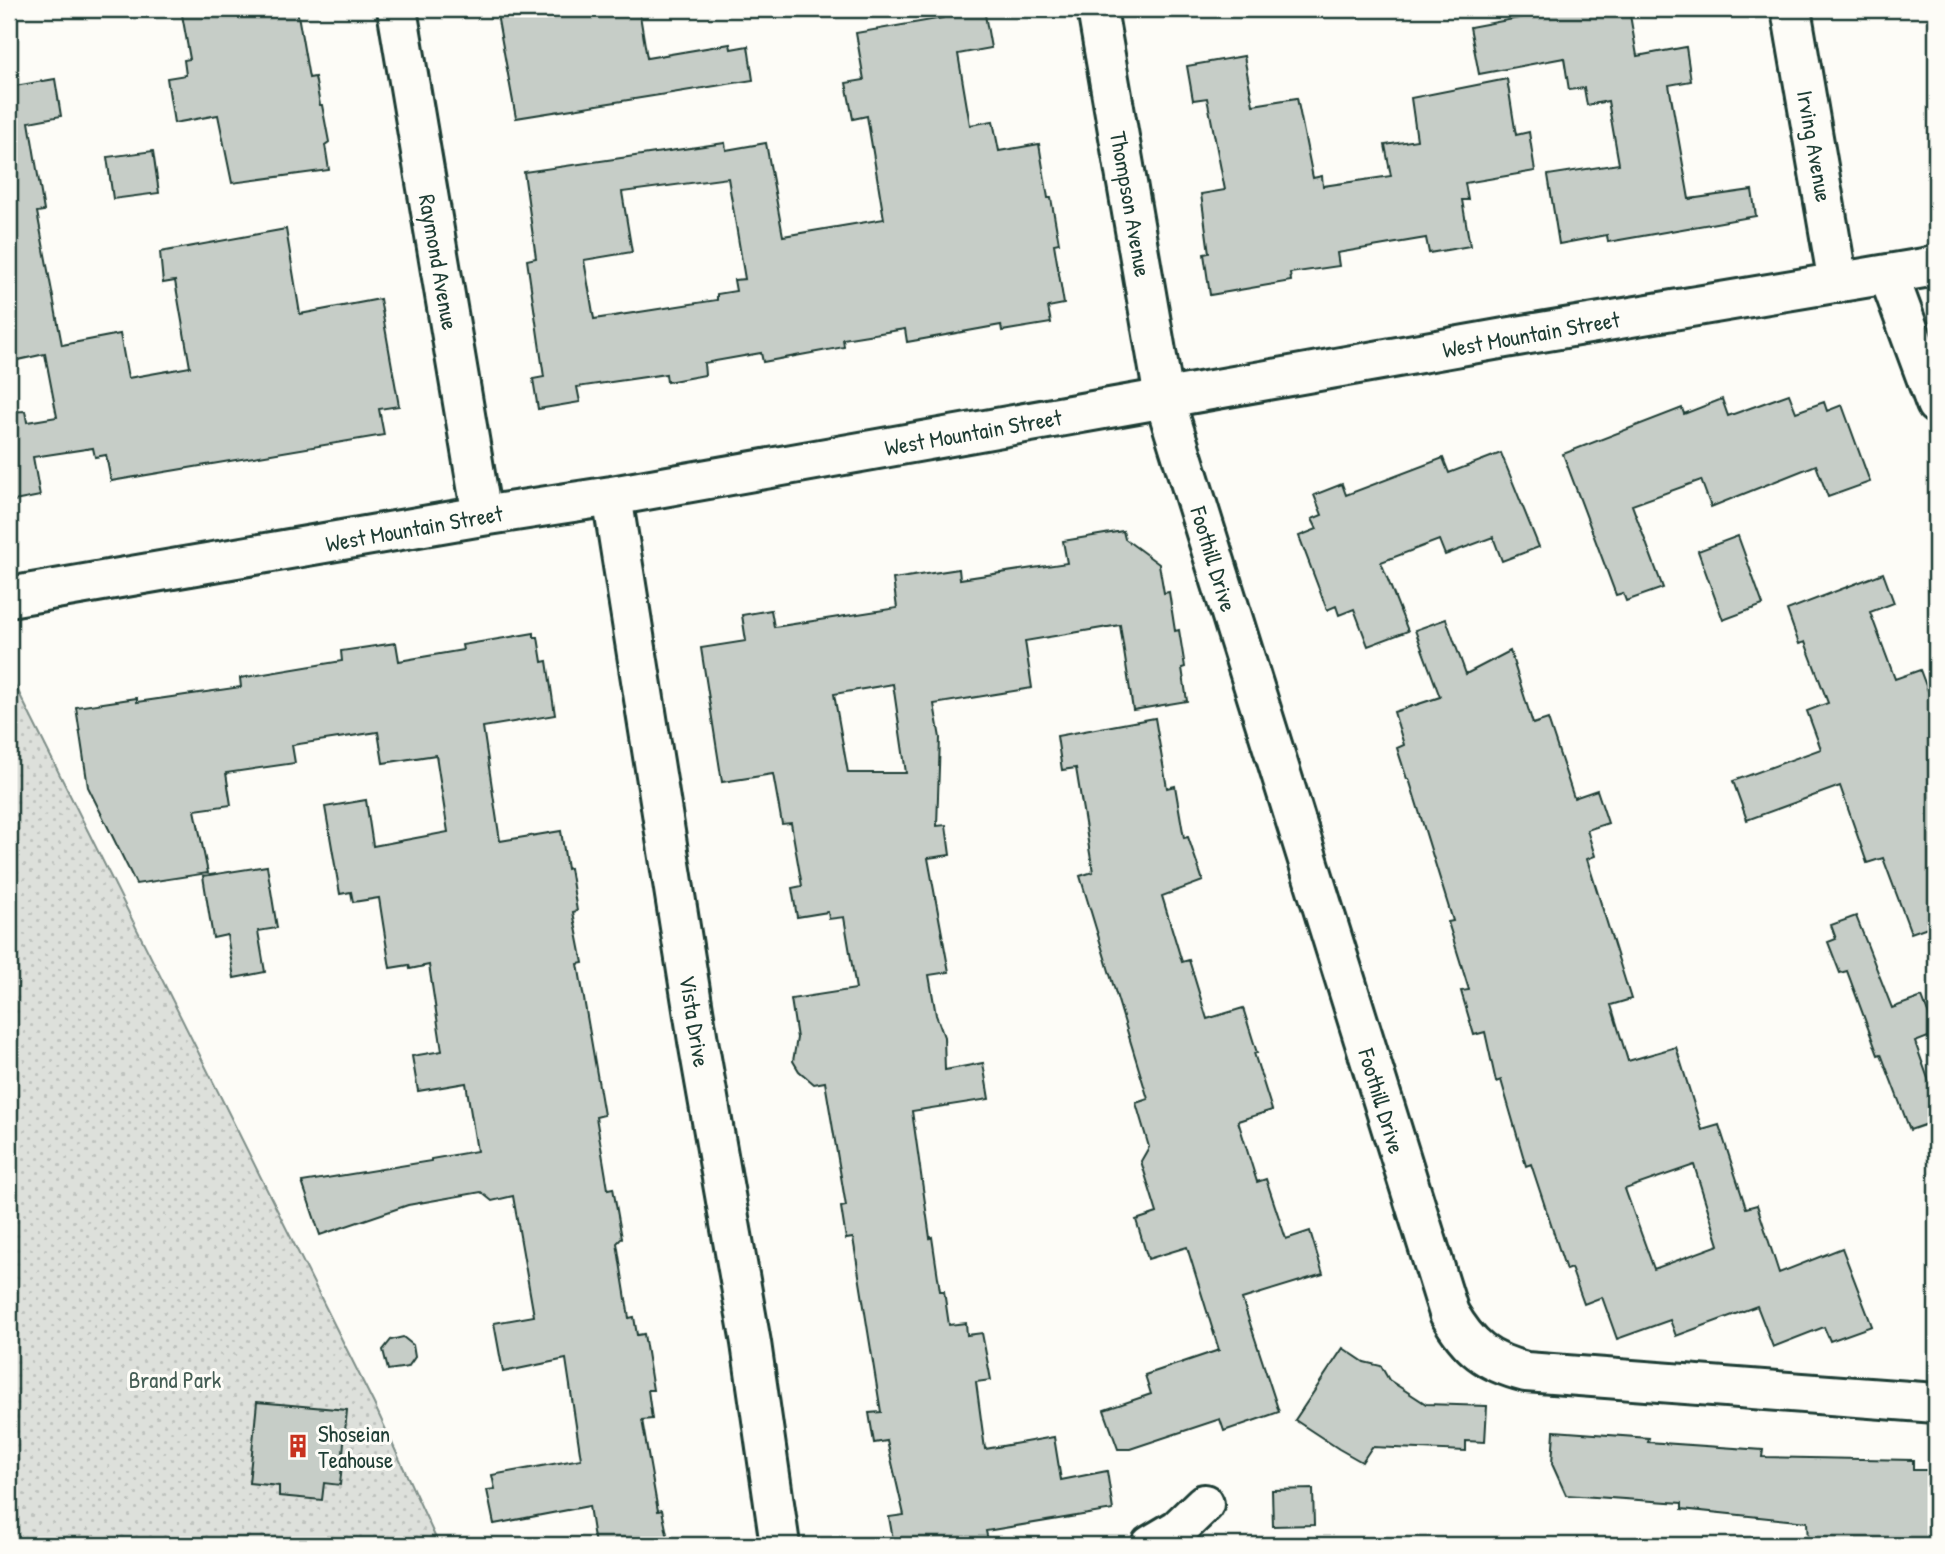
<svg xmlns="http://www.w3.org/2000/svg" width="1945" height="1554" font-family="'Patrick Hand',sans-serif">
<defs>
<pattern id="park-dots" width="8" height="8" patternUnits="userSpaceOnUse" patternTransform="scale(1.75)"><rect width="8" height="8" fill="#dde0db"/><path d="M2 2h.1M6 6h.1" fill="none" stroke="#bdc1bd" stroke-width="1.8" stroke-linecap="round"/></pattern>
</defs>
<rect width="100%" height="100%" fill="#fdfcf7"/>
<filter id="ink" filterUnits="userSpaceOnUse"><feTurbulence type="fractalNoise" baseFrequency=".0143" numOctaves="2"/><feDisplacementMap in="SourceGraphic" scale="14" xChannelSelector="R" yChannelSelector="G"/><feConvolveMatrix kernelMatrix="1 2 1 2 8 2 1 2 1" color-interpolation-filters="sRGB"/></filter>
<g filter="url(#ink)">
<!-- park -->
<path fill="url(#park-dots)" stroke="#7e8e88" stroke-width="2" d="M9 673 374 1404 439 1545H9Z"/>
<!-- building -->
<path fill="#c6cdc7" stroke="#1f3d34" stroke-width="2" fill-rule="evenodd" d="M181 9H297L309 78 315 77 320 105H322L329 142 325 145 329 170 232 183 218 115 174 123 167 78 186 75 184 60 190 59Z
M496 9H639L647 58 730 44 731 49 748 46 753 80 516 118Z
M960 9H984L991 48 958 54 970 125 993 121 999 151 1039 144 1048 198H1051L1059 243 1054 244 1064 304 1048 307 1051 323 1002 331 1001 325 907 342 905 329 843 339 844 347 763 362 761 353 704 363 705 375 667 382 666 374 577 387 580 402 538 409 533 379 544 377 527 260 536 258 524 172 725 143 726 150 766 143 783 236 884 219 867 116 853 119 846 83 864 80 856 33 943 18 942 12ZM728 178 745 279 734 280 736 291 717 294V300L594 319 584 260 632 252 622 192Z
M1567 9H1629L1637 56 1686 47 1691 81 1669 85 1689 199 1752 190 1756 216 1608 242 1607 235 1559 244 1548 175 1619 164 1608 101 1587 105 1584 88 1569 90 1564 58 1479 74 1470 27Z
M1244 56 1253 105 1297 98 1313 178 1322 176 1323 186 1391 176 1385 145 1417 140 1411 98 1507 79 1516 135 1529 132 1535 171 1465 183 1468 200H1462L1470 246 1429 253 1426 238 1337 253 1339 266 1290 273 1291 281 1210 295 1204 254 1209 253 1201 194 1225 190 1207 98 1193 100 1187 66Z
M55 79 61 116 29 122 44 211 37 212 62 345 120 334 128 378 190 367 175 281 163 283 160 252 286 229 300 314 380 299 399 406 379 409 384 435 111 481 106 455 95 457 93 448 33 457 40 496 9 502V412L25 411 27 422 57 417 45 354 9 362V87Z
M153 151 159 193 113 199 107 157Z
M1789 394 1796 412 1824 402 1827 411 1842 405 1870 482 1828 497 1816 465 1711 507 1701 480 1632 505 1663 588 1626 601 1623 593 1616 595 1563 454 1682 408 1684 414 1722 399 1728 416Z
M1501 453 1539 547 1502 561 1493 537 1445 555 1439 540 1381 562 1408 631 1368 646 1354 609 1339 615 1336 606 1327 610 1299 536 1317 529 1312 519 1322 515 1314 495 1342 484 1346 495 1443 458 1449 473Z
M1123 531 1125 539 1159 564 1164 593 1169 592 1175 631 1179 630 1185 667 1182 668 1187 701 1133 710 1120 625 1025 641 1032 688 934 704 940 738 937 826 946 825 950 855 928 858 949 972 929 975 936 1015 944 1037 945 1070 983 1063 989 1099 912 1111 930 1238 932 1237 940 1291H944L949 1325 966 1323 967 1335 982 1333 991 1380 976 1382 985 1449 1054 1437 1061 1480 1107 1471 1113 1510 986 1531 989 1545H894L889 1517 904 1515 887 1441 874 1443 869 1413 881 1412 853 1238 846 1239 841 1207 846 1206 825 1082 814 1084 799 1071 793 1061 797 1038 791 999 856 989 844 917 829 919 828 912 797 917 792 888 802 886 791 823 782 824 773 774 722 782 701 648 746 641 742 615 771 610 774 627 897 608 893 579 959 569 960 579 1067 563 1063 541ZM893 684 906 773H848L834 694Z
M1738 536 1763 605 1723 620 1698 551Z
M1883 573 1894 603 1870 612 1895 679 1920 670 1928 691 1936 695V924L1911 933 1883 858 1867 863 1840 786 1747 820 1733 781 1821 749 1807 711 1828 703 1805 642 1799 644 1787 610Z
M1446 619 1466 674 1510 651 1533 724 1548 719 1574 798 1597 790 1608 823 1587 830 1595 856 1587 859 1631 999 1611 1005 1628 1061 1676 1047 1702 1130 1719 1125 1746 1208 1757 1205 1779 1273 1842 1248 1872 1326 1830 1341 1824 1327 1773 1347 1757 1306 1676 1336 1670 1320 1617 1339 1602 1297 1584 1304 1571 1268 1566 1270 1531 1164 1526 1166 1501 1080 1496 1082 1485 1032 1474 1035 1461 991 1469 990 1448 922 1453 921 1409 779H1407L1397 748 1404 745 1394 712 1440 697 1415 630ZM1694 1165 1719 1245 1654 1269 1625 1189Z
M534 633V637H538L542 662 547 661 555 715 483 727 500 841 561 831 567 869 570 868 577 911 573 912 583 963 578 964 604 1115 596 1117 608 1189 613 1188 622 1238 617 1243 629 1318 634 1317 637 1335 644 1334 653 1390H648L652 1419 642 1420 658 1511 662 1510 668 1539 634 1545H595L589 1506 494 1524 487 1490 495 1489 492 1475 581 1459 566 1359 503 1372 494 1323 534 1316 513 1196 492 1201 481 1192 408 1205 320 1235 302 1182 431 1161V1159L477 1151 466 1083 418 1091 412 1056 442 1051 429 965 410 969 409 965 390 968 379 898 353 902 351 892 340 894 325 807 366 800 373 846 448 832 436 755 383 763 378 732 292 745 295 763 226 773 231 805 195 810 208 873 136 884 88 787 76 707 137 698V702L241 687 240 678 342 661 341 651 396 643 399 661 463 650 462 645Z
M1155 718 1167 788 1175 786 1184 838 1188 837 1203 881 1162 896 1182 962 1189 960 1207 1019 1243 1008 1257 1053H1254L1272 1110 1238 1121 1257 1182 1266 1179 1286 1239 1310 1231 1323 1274 1242 1299 1279 1412 1224 1431 1220 1419 1130 1449H1118L1104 1410 1151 1394 1145 1375 1219 1350 1187 1247 1148 1259 1136 1220 1157 1213 1141 1161 1149 1147 1136 1103 1148 1099 1080 876 1093 872 1076 768 1062 770 1057 736Z
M267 866 277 928 258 931 265 972 234 978 227 935 213 938 203 876Z
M1856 916 1892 1008 1922 997 1936 1034 1915 1042 1936 1101V1121L1910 1130 1881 1054 1878 1055 1847 971 1840 973 1828 942 1836 939 1831 925Z
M403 1337 413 1345 415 1357 408 1367 388 1370 383 1350 391 1340Z
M1343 1348 1364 1362 1381 1366 1389 1380 1426 1404 1487 1406 1485 1442 1466 1441V1451L1372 1447 1362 1462 1339 1449 1295 1420Z
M257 1402 347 1410 340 1485 324 1483 322 1500 279 1496V1486L249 1483Z
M1554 1431 1649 1438 1648 1442 1763 1450 1762 1457 1913 1460V1470H1936V1545L1808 1543 1807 1522 1682 1509V1503L1566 1495 1552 1464Z
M1313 1489 1314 1525 1273 1526 1272 1490Z"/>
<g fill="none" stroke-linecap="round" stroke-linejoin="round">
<!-- street casing -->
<g stroke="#1f3d34" stroke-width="44">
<path id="street" d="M397 9 482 516
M1097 9 1164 398 1449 1313C1469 1348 1487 1362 1526 1372L1936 1403
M1791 9 1838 283
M1888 274 1936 404
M612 496 698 1041 751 1343 780 1545
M9 597 482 516 612 496 1505 338 1936 266
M1151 1545 1178 1529 1204 1504"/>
</g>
<!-- street -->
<use href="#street" stroke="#fdfcf7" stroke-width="38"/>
</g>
</g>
<!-- icons -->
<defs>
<g id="building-bare" transform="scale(1.89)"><path d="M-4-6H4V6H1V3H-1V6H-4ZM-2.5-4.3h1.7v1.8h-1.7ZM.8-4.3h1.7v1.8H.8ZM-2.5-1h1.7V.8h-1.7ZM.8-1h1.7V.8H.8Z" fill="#c8321e" stroke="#fdfcf7" stroke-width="2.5" paint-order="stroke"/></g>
</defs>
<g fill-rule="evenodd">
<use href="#building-bare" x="298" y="1446"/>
</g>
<g text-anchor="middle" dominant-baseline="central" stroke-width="6" stroke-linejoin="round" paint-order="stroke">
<!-- street labels -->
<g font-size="23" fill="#1f3d34" stroke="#fdfcf7">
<text transform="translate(1815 146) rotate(80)">Irving Avenue</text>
<text transform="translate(1131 204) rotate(80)">Thompson Avenue</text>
<text transform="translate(439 262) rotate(80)">Raymond Avenue</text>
<text transform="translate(1531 334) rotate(-10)">West Mountain Street</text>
<text transform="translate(973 432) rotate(-10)">West Mountain Street</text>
<text transform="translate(414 528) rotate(-10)">West Mountain Street</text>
<text transform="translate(1214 559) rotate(73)">Foothill Drive</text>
<text transform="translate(695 1021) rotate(81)">Vista Drive</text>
<text transform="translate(1382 1101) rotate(73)">Foothill Drive</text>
</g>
<!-- park labels -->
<g font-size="23" fill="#455e55" stroke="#fdfcf7">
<text x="175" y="1379">Brand Park</text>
</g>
<!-- poi labels -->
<g font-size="23" fill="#1f3d34" stroke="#fdfcf7" text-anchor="start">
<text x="318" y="1433">Shoseian<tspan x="318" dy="26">Teahouse</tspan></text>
</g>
</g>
<!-- margin -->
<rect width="1945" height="1554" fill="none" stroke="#fdfcf7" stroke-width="35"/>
<rect x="18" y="18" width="1910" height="1519" fill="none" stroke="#1f3d34" stroke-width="2.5" filter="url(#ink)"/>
</svg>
